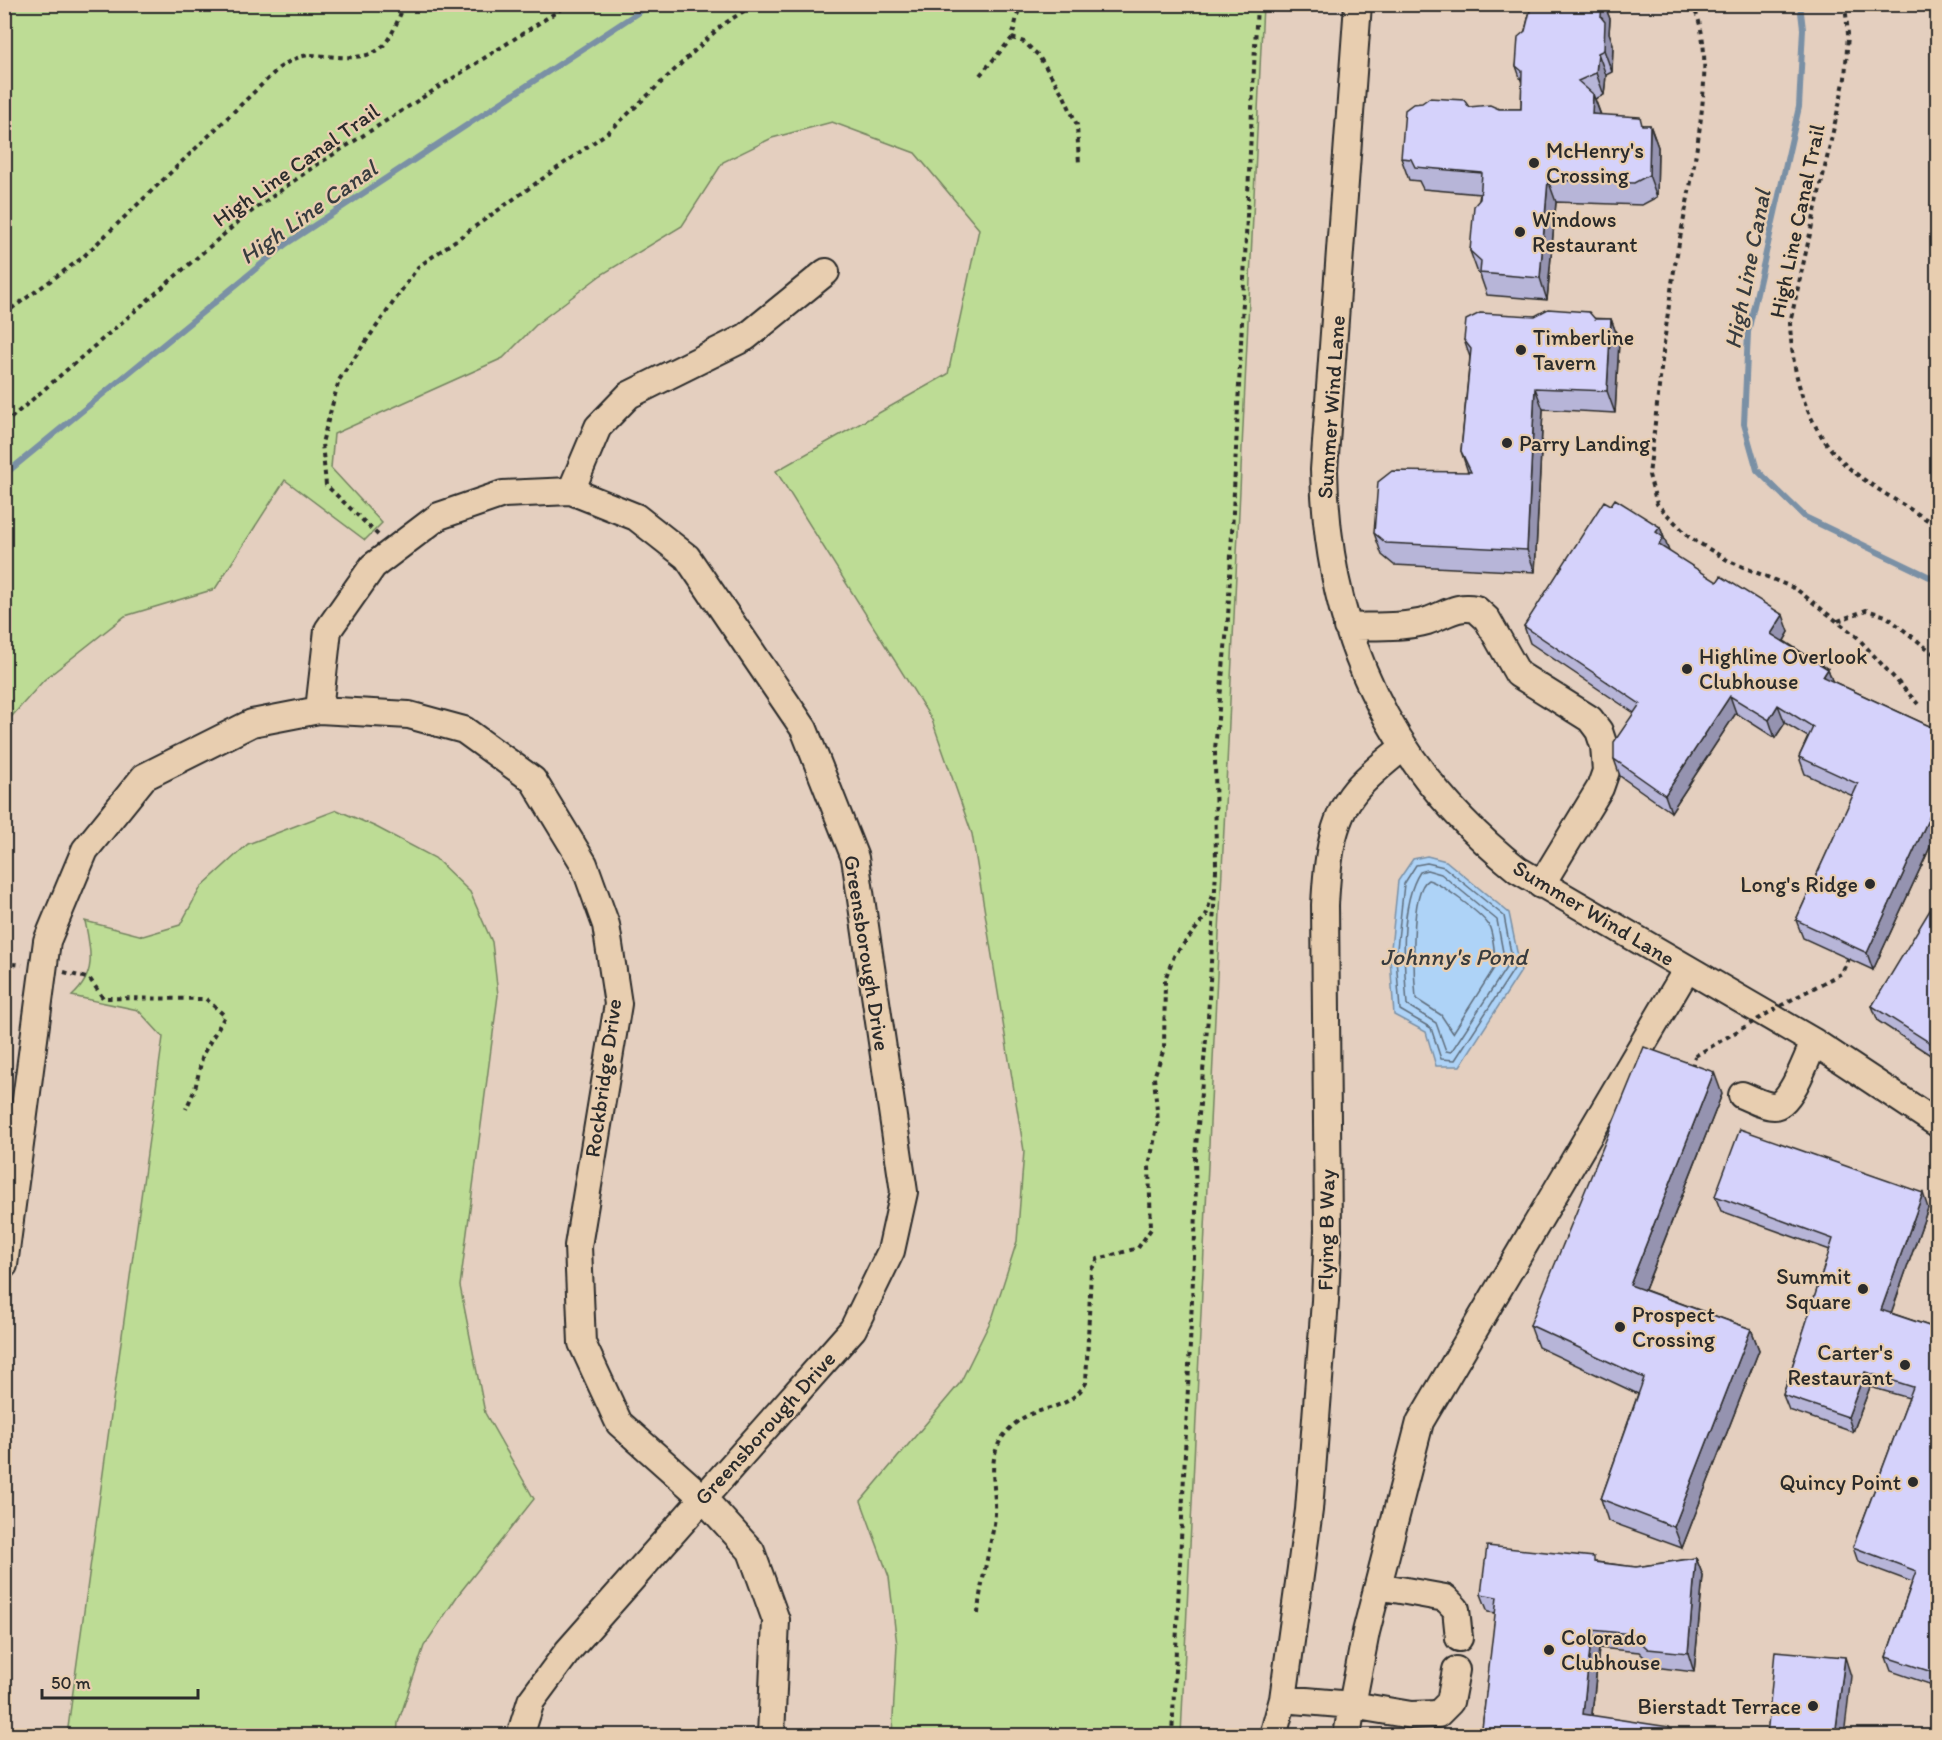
<svg xmlns="http://www.w3.org/2000/svg" width="1942" height="1740" font-family="Itim,sans-serif">
<rect width="100%" height="100%" fill="#e4cfbf"/>
<filter id="ink" filterUnits="userSpaceOnUse"><feTurbulence type="fractalNoise" baseFrequency=".0167" numOctaves="2"/><feDisplacementMap in="SourceGraphic" scale="12" xChannelSelector="R" yChannelSelector="G"/><feConvolveMatrix kernelMatrix="1 2 1 2 8 2 1 2 1" color-interpolation-filters="sRGB"/></filter>
<g filter="url(#ink)">
<!-- green -->
<path fill="#bddc95" stroke="#748460" stroke-width="1.5" d="M5 4 1263 5 1181 1735H892L897 1645 889 1577 861 1501 960 1383 993 1316 1017 1241 1024 1151 972 834 932 720 776 471 948 374 979 229 915 153 832 122 772 138 723 162 682 226 601 275 539 322 503 358 334 434 331 468 382 523 365 540 285 480 215 589 125 616 44 680 5 724Z
M337 810 376 827 435 858 470 892 492 942 498 995 460 1286 485 1413 534 1499 458 1595 424 1646 398 1723 397 1735H67L163 1037 138 1010 72 996C97 974 91 951 85 921L143 936 180 925 201 887 248 844Z"/>
<!-- water -->
<path fill="#aed3f7" stroke="#7a90a5" stroke-width="1.5" d="M1427 856 1446 861 1509 913 1521 971 1460 1066H1436L1426 1032 1394 1015 1390 958 1398 881 1413 859Z"/>
<g fill="none" stroke-linecap="round" stroke-linejoin="round">
<!-- shore -->
<path stroke="#5f6e7d" stroke-width="1.5" d="M1427 863 1444 867 1504 916 1514 969 1455 1060 1441 1059 1431 1028 1400 1010 1396 958 1404 884 1416 865Z
M1427 870 1441 874 1497 920 1506 968 1451 1052 1446 1051 1436 1023 1407 1005C1404 967 1399 904 1420 872Z
M1428 880C1441 883 1480 913 1488 924 1494 933 1494 954 1496 965L1453 1033 1441 1015 1416 999C1414 977 1409 891 1428 880Z"/>
<!-- stream -->
<path stroke="#7a90a5" stroke-width="6" d="M1800 4 1803 29 1799 107 1748 332 1744 424 1757 470 1805 517 1938 581
M4 475 286 244 651 4"/>
<!-- minor casing -->
<g stroke="#2b2b2b" stroke-width="30">
<path id="minor" d="M1358 4 1324 470C1327 634 1389 767 1518 870L1814 1042 1938 1124
M571 491 598 427 629 395 746 337 826 272
M1347 627C1372 626 1403 628 1427 621 1446 615 1455 605 1476 609L1487 619 1518 674 1590 719 1599 731 1604 746 1606 771 1600 788 1541 885
M319 710 328 630 373 566 439 516 503 494 571 491 636 517 687 557 804 729 855 858 904 1192 891 1251 853 1329 568 1651 531 1701 520 1736
M1742 1095C1752 1099 1764 1106 1774 1106 1790 1106 1808 1056 1814 1042
M4 1265 47 941 85 850 144 777 252 723 319 710 409 715 464 730 533 780 584 864 606 925 618 1004 578 1246 582 1343 619 1423 702 1497 751 1551 776 1620 771 1736
M1378 1586 1445 1598 1456 1609 1459 1638
M1283 1699 1352 1705 1366 1632 1420 1422 1687 969
M1273 1736 1283 1699 1309 1510 1325 1301 1328 1230 1325 905C1327 867 1330 821 1355 791 1369 774 1387 761 1403 747
M1347 1736 1352 1705 1411 1715 1438 1714 1450 1702 1456 1670"/>
</g>
<!-- path -->
<path stroke="#2b2b2b" stroke-width="4" stroke-dasharray="4.5 4.5" stroke-linecap="butt" d="M1691 4C1726 55 1682 215 1673 277 1663 343 1657 409 1649 475L1657 504 1689 537 1729 561 1796 589 1857 637 1918 704
M1845 4 1848 34 1845 78 1790 323C1792 377 1807 431 1849 468 1875 490 1909 507 1938 527
M1012 38 1024 42 1038 55 1064 96 1077 125 1079 164
M980 75 1012 38 1020 4
M4 314 82 258 279 68C288 62 298 56 309 55 331 55 365 64 383 46 394 34 398 18 405 4
M4 424 244 217 309 170 569 4
M378 535 326 485 322 443 339 380 418 267 611 130 722 25 755 4
M1838 621 1866 610 1886 616 1938 657
M4 963 22 965
M64 972 90 979 103 998 206 999 225 1016 203 1054 195 1089 186 1109
M1789 1001 1842 973 1848 959
M1692 1067 1695 1056
M978 1614C980 1584 989 1555 994 1524 1000 1485 978 1453 1017 1422 1040 1404 1067 1413 1086 1383L1091 1270 1098 1259 1138 1248 1151 1229 1149 1166 1158 1122 1154 1077 1164 1049 1165 979 1174 956 1206 916 1212 894
M1172 1736 1196 1213 1195 1157 1208 1018 1216 870 1215 749 1228 618 1257 4"/>
<!-- minor -->
<use href="#minor" stroke="#e8ceb0" stroke-width="26"/>
<!-- path-bridge -->
<path stroke="#2b2b2b" stroke-width="4" stroke-dasharray="4.5 4.5" stroke-linecap="butt" d="M1695 1056 1789 1001"/>
</g>
<!-- wall -->
<path fill="#b7b5d8" stroke="#2b2b2b" stroke-width="1.5" d="M1527 4H1604L1610 19 1609 33 1613 44 1612 72 1606 75 1604 95 1595 99 1601 115 1642 125H1650L1658 147 1657 197 1642 205 1556 202 1547 300 1487 295 1480 275 1478 273 1470 251 1480 194 1423 189 1419 181 1409 180 1401 158 1469 107 1499 109H1521L1522 83 1516 66 1530 11Z
M1535 316 1611 319 1619 341 1615 413 1543 409 1535 572 1394 565 1382 555 1374 533 1468 472 1461 451 1470 357 1464 340Z
M1611 505 1660 527 1669 552 1789 632 1784 641 1828 669 1832 681 1938 730V830L1873 970 1803 938 1796 920 1853 796 1805 774 1799 757 1808 737 1785 723 1775 738 1736 713 1671 812 1620 776 1614 759 1634 713 1530 643 1524 626Z
M1938 908V1060L1878 1021 1872 1006Z
M1722 1094 1645 1290 1751 1329 1759 1350 1682 1548 1608 1521 1601 1499 1638 1394 1538 1347 1530 1325Z
M1715 1196 1928 1208 1891 1313 1938 1329V1687L1891 1671 1886 1657 1912 1582 1858 1562 1853 1547 1909 1398 1870 1387 1853 1432 1789 1410 1783 1395 1830 1250 1721 1211Z
M1696 1558 1703 1576 1694 1672 1654 1667 1639 1652 1599 1648 1592 1715 1482 1729 1496 1613 1488 1612 1481 1594 1596 1562 1636 1567Z"/>
<!-- shaded-wall -->
<path fill="#9593b0" stroke="#2b2b2b" stroke-width="1.5" d="M1598 4H1604L1610 19 1609 33 1613 44 1612 72 1604 50 1601 17Z
M1598 53 1606 75 1604 95 1596 73Z
M1593 94 1601 116 1592 114Z
M1650 125 1658 147 1657 197 1649 175Z
M1548 180 1556 202 1547 300 1540 278Z
M1611 319 1619 341 1615 413 1607 391Z
M1535 388 1543 409 1535 572 1527 550Z
M1660 527 1670 554 1659 545 1656 532Z
M1783 615 1789 632 1778 651 1771 634Z
M1828 669 1834 686 1823 677Z
M1730 696 1736 713 1671 812 1665 795Z
M1778 705 1785 723 1775 738 1769 720Z
M1932 811 1938 826V830L1873 970 1867 953Z
M1714 1072 1722 1094 1638 1307 1630 1285Z
M1923 1193 1928 1208 1887 1325 1881 1310Z
M1751 1329 1759 1350 1682 1548 1674 1527Z
M1865 1372 1870 1387 1853 1432 1848 1417Z
M1696 1558 1703 1576 1694 1672 1688 1653Z
M1592 1630 1599 1648 1590 1732 1583 1714Z
M1845 1657 1851 1676 1844 1736H1835Z"/>
<!-- building -->
<path fill="#d5d2fb" stroke="#2b2b2b" stroke-width="1.5" d="M1528 4H1602L1601 17 1605 22 1604 50 1598 53 1596 73 1578 81 1593 94 1592 114 1640 117 1642 125H1650L1649 175 1634 183 1548 180 1540 278 1480 273 1481 261 1470 251 1474 206 1480 199 1482 173 1415 167 1411 159 1401 158 1405 110 1413 104 1422 103 1429 98 1464 100 1469 107 1490 105 1499 109H1521L1522 71 1516 66 1518 37 1525 31 1530 11Z
M1548 309 1589 312 1595 319H1611L1607 391 1535 388 1527 550 1386 543 1374 533 1378 482 1392 471 1471 472 1461 451 1471 349 1464 340 1466 320 1480 313 1535 316Z
M1615 499 1660 527 1656 532 1663 537 1659 545 1717 582 1721 576 1783 615 1771 634 1828 669 1823 677 1938 730V813L1932 811 1867 953 1796 920 1858 784 1799 757 1813 727 1778 705 1769 720 1730 696 1665 795 1614 759V742L1640 704 1524 626 1604 501 1611 505Z
M1933 905 1938 908V1048L1872 1006Z
M1644 1047 1714 1072 1630 1285 1751 1329 1674 1527 1601 1499 1644 1378 1530 1325Z
M1740 1129 1923 1193 1881 1310 1938 1329V1674L1886 1657 1916 1571 1853 1547 1913 1387 1865 1372 1848 1417 1783 1395 1833 1239 1715 1196Z
M1487 1546 1594 1557V1562L1636 1567 1696 1558 1688 1653 1648 1649 1632 1634 1592 1630 1583 1714 1669 1727 1676 1736H1466L1467 1727 1482 1729 1497 1597 1481 1594Z
M1775 1651 1845 1657 1835 1736H1767Z"/>
</g>
<!-- markers -->
<g fill="#2b2b2b" stroke="#e8ceb0" stroke-width="2">
<circle cx="1534" cy="163" r="6"/>
<circle cx="1520" cy="232" r="6"/>
<circle cx="1521" cy="350" r="6"/>
<circle cx="1507" cy="443" r="6"/>
<circle cx="1687" cy="669" r="6"/>
<circle cx="1870" cy="884" r="6"/>
<circle cx="1863" cy="1289" r="6"/>
<circle cx="1620" cy="1327" r="6"/>
<circle cx="1905" cy="1365" r="6"/>
<circle cx="1913" cy="1482" r="6"/>
<circle cx="1549" cy="1650" r="6"/>
<circle cx="1813" cy="1706" r="6"/>
</g>
<g text-anchor="middle" dominant-baseline="central" stroke-width="4.5" stroke-linejoin="round" paint-order="stroke">
<!-- poi labels -->
<g font-size="22" fill="#2b2b2b" stroke="#e8ceb0" text-anchor="start">
<text x="1546" y="150">McHenry's<tspan x="1546" dy="25">Crossing</tspan></text>
<text x="1532" y="219">Windows<tspan x="1532" dy="25">Restaurant</tspan></text>
<text x="1533" y="337">Timberline<tspan x="1533" dy="25">Tavern</tspan></text>
<text x="1519" y="443">Parry Landing</text>
<text x="1699" y="656">Highline Overlook<tspan x="1699" dy="25">Clubhouse</tspan></text>
<text x="1858" y="884" text-anchor="end">Long's Ridge</text>
<text x="1851" y="1276" text-anchor="end">Summit<tspan x="1851" dy="25">Square</tspan></text>
<text x="1632" y="1314">Prospect<tspan x="1632" dy="25">Crossing</tspan></text>
<text x="1893" y="1352" text-anchor="end">Carter's<tspan x="1893" dy="25">Restaurant</tspan></text>
<text x="1901" y="1482" text-anchor="end">Quincy Point</text>
<text x="1561" y="1637">Colorado<tspan x="1561" dy="25">Clubhouse</tspan></text>
<text x="1801" y="1706" text-anchor="end">Bierstadt Terrace</text>
</g>
<!-- street labels -->
<g font-size="22" fill="#2b2b2b" stroke="#e8ceb0">
<text transform="translate(296 165) rotate(-35)">High Line Canal Trail</text>
<text transform="translate(1797 221) rotate(-78)">High Line Canal Trail</text>
<text transform="translate(1331 407) rotate(-86)">Summer Wind Lane</text>
<text transform="translate(1594 913) rotate(31)">Summer Wind Lane</text>
<text transform="translate(867 953) rotate(81)">Greensborough Drive</text>
<text transform="translate(603 1078) rotate(-82)">Rockbridge Drive</text>
<text transform="translate(1326 1230) rotate(-89)">Flying B Way</text>
<text transform="translate(765 1428) rotate(-48)">Greensborough Drive</text>
</g>
<!-- water labels -->
<g font-size="24" font-style="italic" fill="#383c3f" stroke="#e8ceb0">
<text transform="translate(308 212) rotate(-35)">High Line Canal</text>
<text transform="translate(1747 269) rotate(-79)">High Line Canal</text>
<text x="1454" y="956">Johnny's Pond</text>
</g>
</g>
<!-- margin -->
<rect width="1942" height="1740" fill="none" stroke="#e8ceb0" stroke-width="24"/>
<rect x="12" y="12" width="1918" height="1716" fill="none" stroke="#2b2b2b" stroke-width="2" filter="url(#ink)"/>
<!-- scale -->
<path d="M42 1689v9h156v-9" fill="none" stroke="#2b2b2b" stroke-width="3"/>
<text x="51" y="1689" font-size="18" fill="#2b2b2b" stroke="#e8ceb0" stroke-width="4.5" paint-order="stroke">50 m</text>
</svg>
